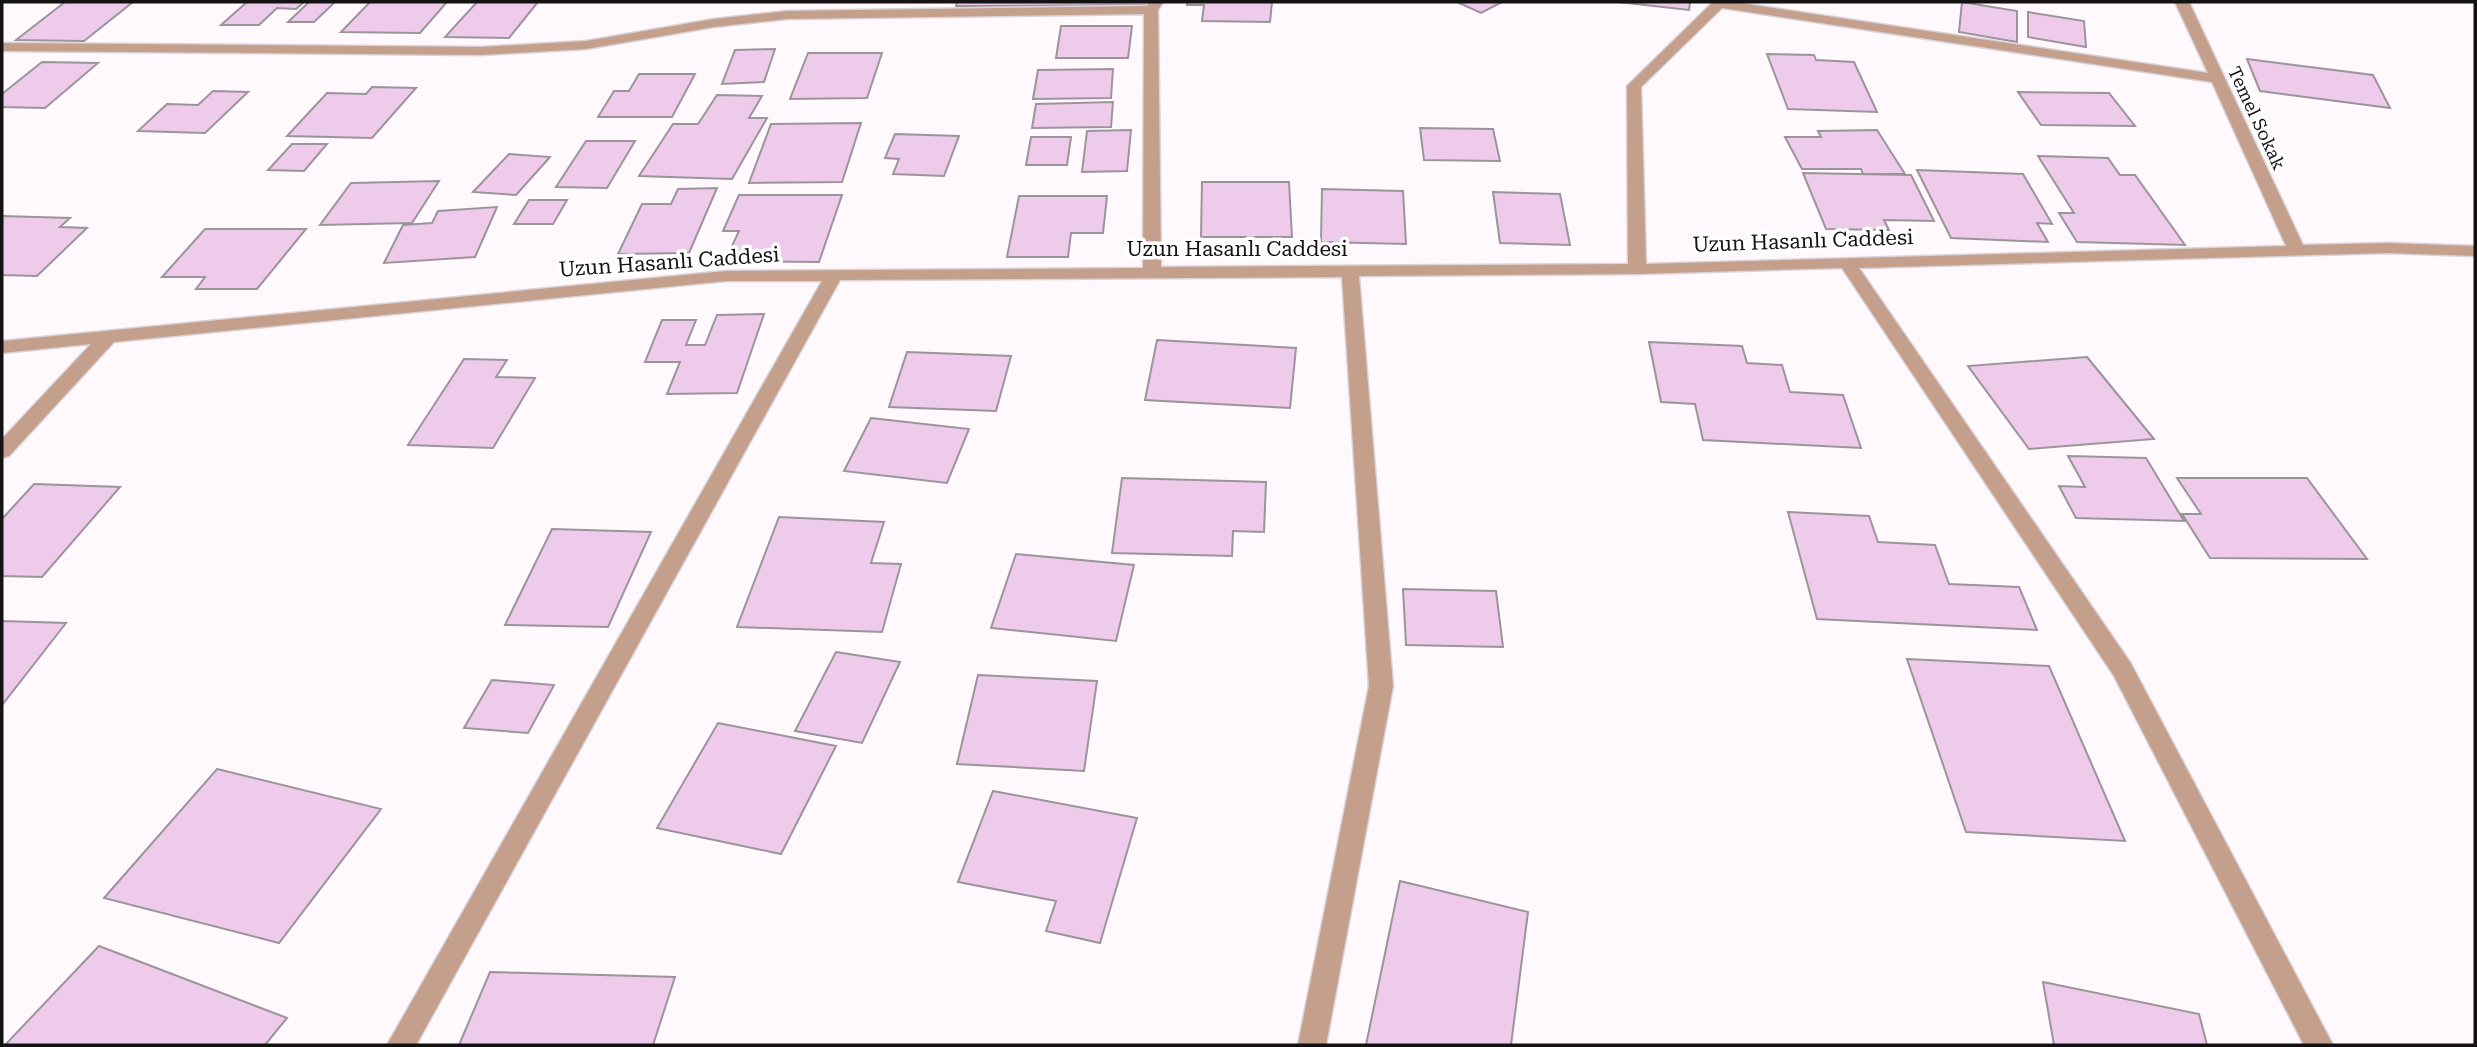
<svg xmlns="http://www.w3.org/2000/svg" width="2477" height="1047" font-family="'Roboto Serif',serif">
<rect width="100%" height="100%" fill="#fff9fe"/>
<!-- building -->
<path fill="#eecbea" stroke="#9c949b" stroke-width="2" d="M65 2H133L84 41 16 40Z
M247 2H304L296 9 277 8 259 25H221Z
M309 2H335L314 22H288Z
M370 2H447L420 33 341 32Z
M477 2H538L509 38 445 37Z
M957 2H1147V5L956 6Z
M1187 2H1272L1270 22 1202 21 1204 5H1187Z
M1457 2H1502L1481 13Z
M1618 2H1690L1689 10Z
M1962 2 2017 11V42L1959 32Z
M2028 12 2084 21 2086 47 2028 37Z
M1061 26H1132L1128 58H1056Z
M775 49 764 82 722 84 735 50Z
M808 53H882L867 98 790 99Z
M1767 54 1814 55 1816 60 1854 62 1877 112 1788 109Z
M2247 59 2373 75 2390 108 2260 91Z
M42 62 98 63 45 108 2 107V94Z
M1113 69 1111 98 1033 99 1038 70Z
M639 74H695L672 117H598L614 91H629Z
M372 87 416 88 372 138 287 136 327 93 366 94Z
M213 91 248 92 205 133 138 131 167 104 198 105Z
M2018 92 2109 93 2135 126 2041 125Z
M717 95 762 96 749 118H767L732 179 639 176 673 124H698Z
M1113 102 1111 127 1032 128 1036 104Z
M861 123 842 182 749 183 771 124Z
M1420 128 1493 129 1500 161 1424 160Z
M1131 130 1127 171 1082 172 1087 131Z
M1877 130 1905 174H1863L1861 169H1802L1785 137H1821L1818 131Z
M895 134 959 136 944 176 893 174 899 159 885 158Z
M1031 137H1071L1067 165H1026Z
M586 141H635L607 188 556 187Z
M292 144H327L304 171 268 170Z
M509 154 550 157 516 195 473 192Z
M2038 156 2108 158 2120 175H2135L2185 245 2077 242 2059 213H2074Z
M1917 170 2023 174 2052 224 2037 223 2048 242 1951 238Z
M1803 173 1911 175 1934 221 1884 220 1889 230 1826 229Z
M439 181 412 223 320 225 351 183Z
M1202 182H1289L1292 237H1201Z
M717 188 689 253 618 254 642 204H671L678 189Z
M1322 189 1403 191 1406 244 1321 242Z
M1493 192 1560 194 1570 245 1500 243Z
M739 195H842L819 262 725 261 739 231H723Z
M1019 196H1107L1103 233H1071L1068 257H1007Z
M529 200H567L553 224H514Z
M497 207 475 257 384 263 403 225 432 223 438 211Z
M2 216 70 218 60 227 87 228 37 276 2 275Z
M205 229H306L257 289H196L205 277H162Z
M764 314 737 393 667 394 680 362H645L662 320H696L686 345H705L717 315Z
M1157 340 1296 348 1290 408 1145 400Z
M1649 342 1742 346 1747 363 1782 365 1790 392 1843 395 1861 448 1703 440 1695 404 1661 402Z
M907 352 1011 356 996 411 889 407Z
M2087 357 2154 439 2029 449 1968 366Z
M464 359 507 360 496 377 535 378 493 448 408 445Z
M871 418 969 429 947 483 844 471Z
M2068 456 2146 458 2184 521 2076 518 2059 486 2085 487Z
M1122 478 1266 482 1264 532 1233 531 1232 556 1112 553Z
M2177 478H2307L2367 559 2210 558 2182 514H2201Z
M34 484 120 487 42 577 2 576V519Z
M1788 512 1869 516 1878 542 1935 545 1949 584 2019 587 2037 630 1817 619Z
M779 517 884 522 871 563 901 564 882 632 737 627Z
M552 529 651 532 608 627 505 625Z
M1016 554 1134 565 1116 641 991 628Z
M1403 589 1496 591 1503 647 1406 645Z
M2 621 66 623 2 705Z
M836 652 900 662 862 743 795 731Z
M1907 659 2049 666 2125 841 1966 832Z
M978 675 1097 681 1084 771 957 764Z
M492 680 554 685 528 733 464 728Z
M718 723 836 746 781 854 657 828Z
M217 769 381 809 279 943 104 898Z
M993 791 1137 818 1100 943 1046 931 1056 901 958 882Z
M1400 881 1528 912 1511 1045H1366Z
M99 946 287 1018 265 1045H5Z
M490 972 675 977 653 1045H459Z
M2043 982 2199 1014 2207 1045H2054Z"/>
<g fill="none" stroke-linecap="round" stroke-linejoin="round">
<!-- street casing -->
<g stroke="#dad4d9" stroke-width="3">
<path id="street" d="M1149 2H1163L1158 10 1161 267 1628 264 1627 86 1713 2H1733L2208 73 2175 2H2189L2303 245 2387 243 2475 246V256L2387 253 1859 268 2130 662 2333 1045H2304L2114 676 1842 268 1637 274 1359 276 1393 686 1326 1045H1298L1369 686 1342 277 840 280 416 1045H387L822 281H726L114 342 9 456 2 458V439L91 344 2 353V341L726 271 1143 268 1144 14 787 19 714 27 586 49 481 55 2 51V43L481 47 586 41 714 19 787 11 1147 6ZM1722 8 2212 82 2286 246 1646 264 1641 87Z"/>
</g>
<!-- street -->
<use href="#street" fill="#c49f8b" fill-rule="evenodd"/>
</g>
<g text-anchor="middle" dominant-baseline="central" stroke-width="7" stroke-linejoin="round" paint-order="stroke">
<!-- far-street labels -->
<g font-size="18" fill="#151214" stroke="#fff">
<text transform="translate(2257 118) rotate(65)">Temel Sokak</text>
</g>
<!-- street labels -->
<g font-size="21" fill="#151214" stroke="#fff">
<text transform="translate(1803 241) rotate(-2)">Uzun Hasanlı Caddesi</text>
<text x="1237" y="249">Uzun Hasanlı Caddesi</text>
<text transform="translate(669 262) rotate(-4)">Uzun Hasanlı Caddesi</text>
</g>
</g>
<!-- border -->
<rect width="2477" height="1047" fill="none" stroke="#151214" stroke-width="7"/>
</svg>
